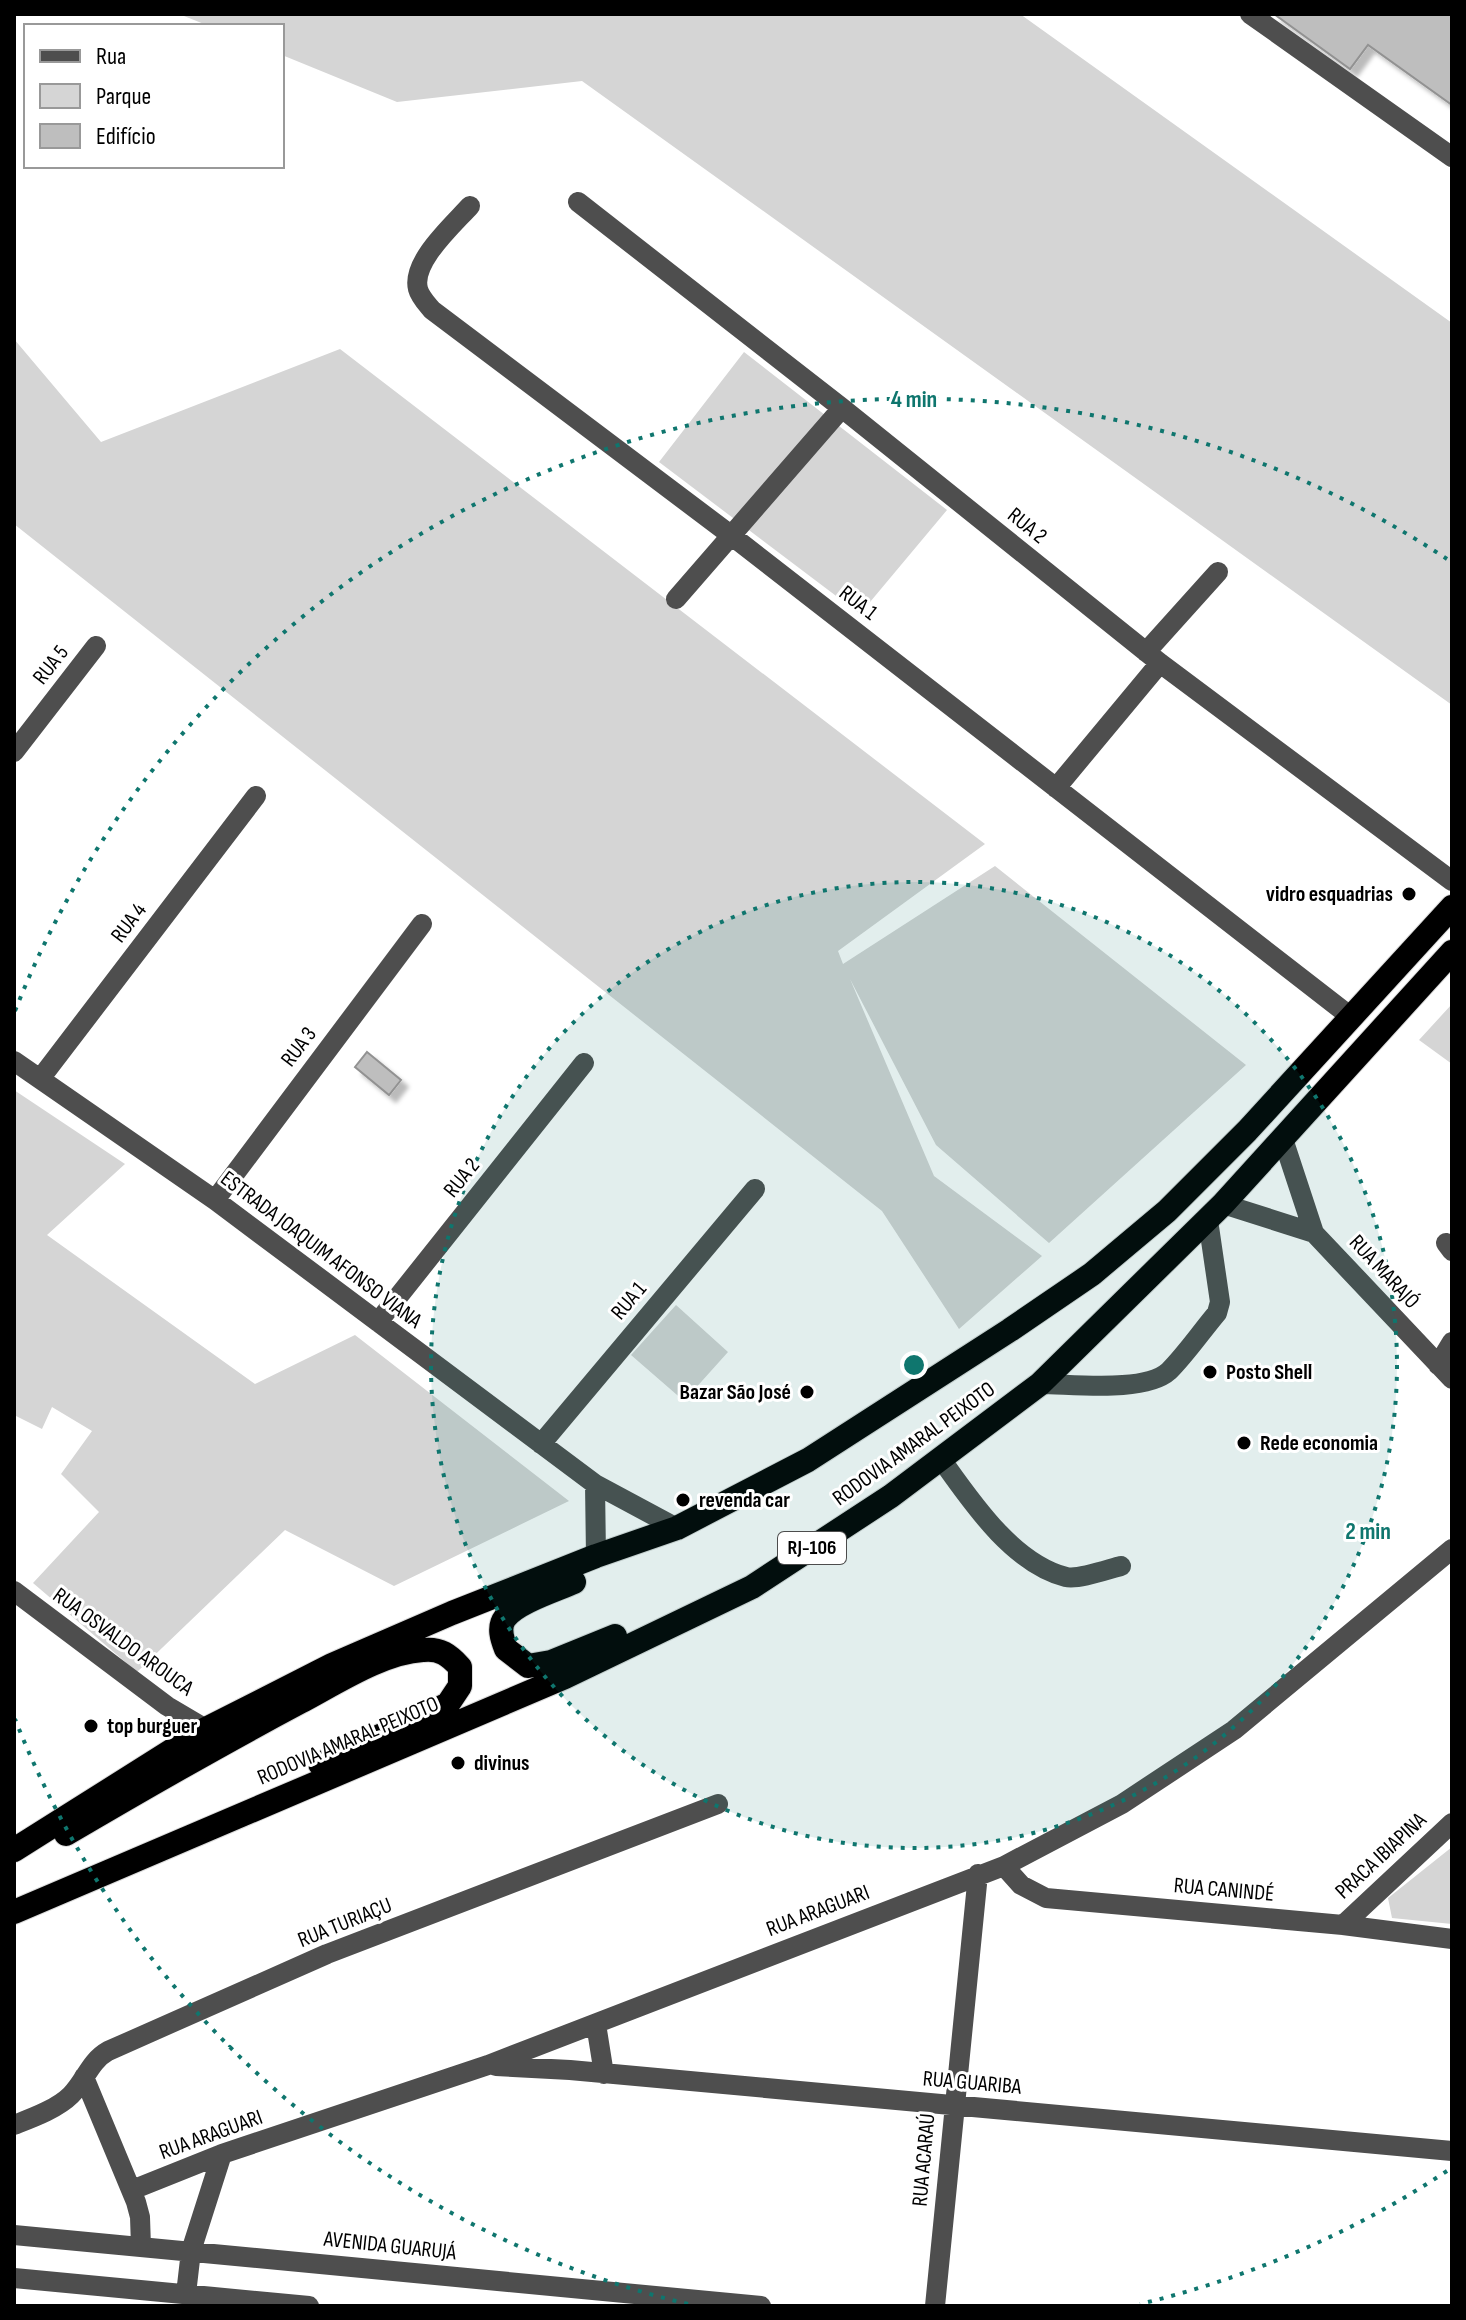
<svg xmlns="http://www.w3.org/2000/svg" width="1466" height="2320" font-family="'Sofia Sans Condensed',sans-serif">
<defs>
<filter id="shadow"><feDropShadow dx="7" dy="7" stdDeviation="2" flood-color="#0004"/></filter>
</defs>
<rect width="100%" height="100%" fill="#fff"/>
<!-- green -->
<path fill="#d5d5d5" d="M179 14H1020L1452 323V705L582 81 397 102 282 55V26H209Z
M14 339 101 442 340 349 985 844 838 951 843 964 995 866 1246 1065 1049 1243 936 1145 850 979 934 1176 1042 1256 959 1329 882 1211 14 524Z
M744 352 947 510 860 614 659 462Z
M1452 1004V1064L1419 1040Z
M14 1090 125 1164 47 1235 255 1384 355 1335 569 1501 394 1586 285 1530 137 1672 33 1583 99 1512 61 1474 92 1431 52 1407 42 1429 14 1415Z
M676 1305 728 1352 684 1401 631 1355Z
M1452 1847V1924L1392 1918 1388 1898Z"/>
<!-- building -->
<path fill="#bebebe" stroke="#929292" stroke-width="2" filter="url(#shadow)" d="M1274 14H1452V105L1368 45 1350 69Z
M367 1052 401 1080 389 1095 355 1067Z"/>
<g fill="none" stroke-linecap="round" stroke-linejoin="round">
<!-- highway casing -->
<g stroke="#dbdbdb" stroke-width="26">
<path id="highway" d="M574 1582C556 1590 517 1602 505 1618 498 1627 502 1639 506 1649L528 1666 551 1662 615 1636
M66 1834C144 1788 221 1744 300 1702 336 1683 383 1652 423 1650 440 1648 449 1655 460 1667V1686L448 1704 320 1764
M14 1850 206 1729 332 1665 452 1613 596 1556 677 1528 808 1460 1010 1330 1092 1274 1167 1211 1247 1131 1452 907
M14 1912 565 1677 752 1587 891 1496 1040 1384 1223 1204 1452 952"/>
</g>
<!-- minor -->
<path stroke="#4e4e4e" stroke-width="20" d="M1250 14 1452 157
M578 202 842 408 1160 663 1452 881
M470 206C453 225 411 262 418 289 420 297 427 304 432 310L732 536 1351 1017
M676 599 842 408
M1146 652 1218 572
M14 752 96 646
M1056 788 1160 663
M14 1061 215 1200 595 1484 677 1528
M40 1079 256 796
M1283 1139 1314 1233 1452 1379
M215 1200 422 924
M1223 1204 1314 1233
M1446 1243 1452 1251
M378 1322 584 1063
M1438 1365 1452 1342
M1040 1384C1073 1384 1145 1393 1169 1371 1186 1354 1201 1332 1217 1313L1220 1302 1208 1220
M541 1444 755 1189
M941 1459C971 1501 1012 1563 1066 1577 1078 1580 1109 1569 1121 1566
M595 1484 596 1556
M14 1591 167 1706 206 1729
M1004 1866 1021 1885 1046 1898 1343 1925 1452 1939
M1343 1925 1452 1823
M596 2024 604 2074
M496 2066 570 2070 1452 2151
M84 2077 136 2202 140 2217 141 2247
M14 2125C32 2118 57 2109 71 2095 85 2081 90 2061 108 2051L327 1954 718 1804
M132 2190 222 2154 488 2065 1004 1866 1122 1804 1234 1730 1452 1549
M14 2235 761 2306
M14 2278 309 2306
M186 2294 191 2251 222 2154
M935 2306 978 1874"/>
<!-- highway -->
<use href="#highway" stroke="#000" stroke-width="24"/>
</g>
<!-- distance rings -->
<circle cx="914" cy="1365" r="483" fill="#0f766e" fill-opacity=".12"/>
<g fill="none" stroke="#0f766e" stroke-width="4" stroke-dasharray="4 8">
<circle cx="914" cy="1365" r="483"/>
<path d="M1447 2171A966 966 0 0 1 1140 2304M688 2304A966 966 0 0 1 15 1719M15 1011A966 966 0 0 1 1447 559"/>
</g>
<!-- markers -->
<g fill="#000" stroke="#fff" stroke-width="3">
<circle cx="1409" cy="894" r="8"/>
<circle cx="1210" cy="1372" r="8"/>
<circle cx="807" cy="1392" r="8"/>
<circle cx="1244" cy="1443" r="8"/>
<circle cx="683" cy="1500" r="8"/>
<circle cx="91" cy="1726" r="8"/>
<circle cx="458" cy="1763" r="8"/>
</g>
<g text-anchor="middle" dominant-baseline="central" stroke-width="6" stroke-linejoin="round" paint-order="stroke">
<!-- shield labels -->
<rect fill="#fff" stroke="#4c4c4c" stroke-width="2" x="778" y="1532" width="68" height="32" rx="6"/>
<g font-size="20" font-weight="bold" fill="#000">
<text x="812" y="1548">RJ-106</text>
</g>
<!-- street labels -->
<g font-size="22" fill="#000" stroke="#fff">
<text transform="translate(1027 526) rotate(39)">RUA 2</text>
<text transform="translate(858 603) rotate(38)">RUA 1</text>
<text transform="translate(51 665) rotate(-52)">RUA 5</text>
<text transform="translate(129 923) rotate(-53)">RUA 4</text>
<text transform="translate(299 1047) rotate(-53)">RUA 3</text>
<text transform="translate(462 1178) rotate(-51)">RUA 2</text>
<text transform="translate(321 1250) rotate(37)">ESTRADA JOAQUIM AFONSO VIANA</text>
<text transform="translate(1384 1272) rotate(47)">RUA MARAJÓ</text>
<text transform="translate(629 1301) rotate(-50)">RUA 1</text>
<text transform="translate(914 1444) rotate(-36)">RODOVIA AMARAL PEIXOTO</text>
<text transform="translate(123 1642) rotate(36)">RUA OSVALDO AROUCA</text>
<text transform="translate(348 1741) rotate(-23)">RODOVIA AMARAL PEIXOTO</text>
<text transform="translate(1381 1856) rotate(-43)">PRACA IBIAPINA</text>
<text transform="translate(1224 1890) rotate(5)">RUA CANINDÉ</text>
<text transform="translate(818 1911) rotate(-21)">RUA ARAGUARI</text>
<text transform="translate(345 1923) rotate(-22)">RUA TURIAÇU</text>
<text transform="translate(972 2083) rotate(5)">RUA GUARIBA</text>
<text transform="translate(211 2135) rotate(-20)">RUA ARAGUARI</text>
<text transform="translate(924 2160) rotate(-85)">RUA ACARAÚ</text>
<text transform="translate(390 2246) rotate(6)">AVENIDA GUARUJÁ</text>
</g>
<!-- poi labels -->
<g font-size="22" font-weight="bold" fill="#000" stroke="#fff" text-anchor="start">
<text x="1393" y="894" text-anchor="end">vidro esquadrias</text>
<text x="1226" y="1372">Posto Shell</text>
<text x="791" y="1392" text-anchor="end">Bazar São José</text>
<text x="1260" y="1443">Rede economia</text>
<text x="699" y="1500">revenda car</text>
<text x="107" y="1726">top burguer</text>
<text x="474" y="1763">divinus</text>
</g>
</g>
<circle cx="914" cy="1365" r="12" fill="#0f766e" stroke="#fff" stroke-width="4"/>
<g font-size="24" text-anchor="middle" font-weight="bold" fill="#0f766e" stroke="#fff" stroke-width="6" stroke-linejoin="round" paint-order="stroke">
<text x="914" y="407">4 min</text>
<text x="1368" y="1539">2 min</text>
</g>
<!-- border -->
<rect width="1466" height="2320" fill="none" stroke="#000000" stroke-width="32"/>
<!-- legend -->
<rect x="24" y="24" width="260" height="144" fill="#ffffff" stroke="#999999" stroke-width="2"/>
<rect x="40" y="50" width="40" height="12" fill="#4e4e4e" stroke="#999999" stroke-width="2"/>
<text x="96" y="64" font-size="24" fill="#000000">Rua</text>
<rect x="40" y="84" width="40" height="24" fill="#d5d5d5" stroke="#999999" stroke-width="2"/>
<text x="96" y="104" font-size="24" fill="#000000">Parque</text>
<rect x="40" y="124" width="40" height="24" fill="#bebebe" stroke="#999999" stroke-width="2"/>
<text x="96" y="144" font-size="24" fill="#000000">Edifício</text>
</svg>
